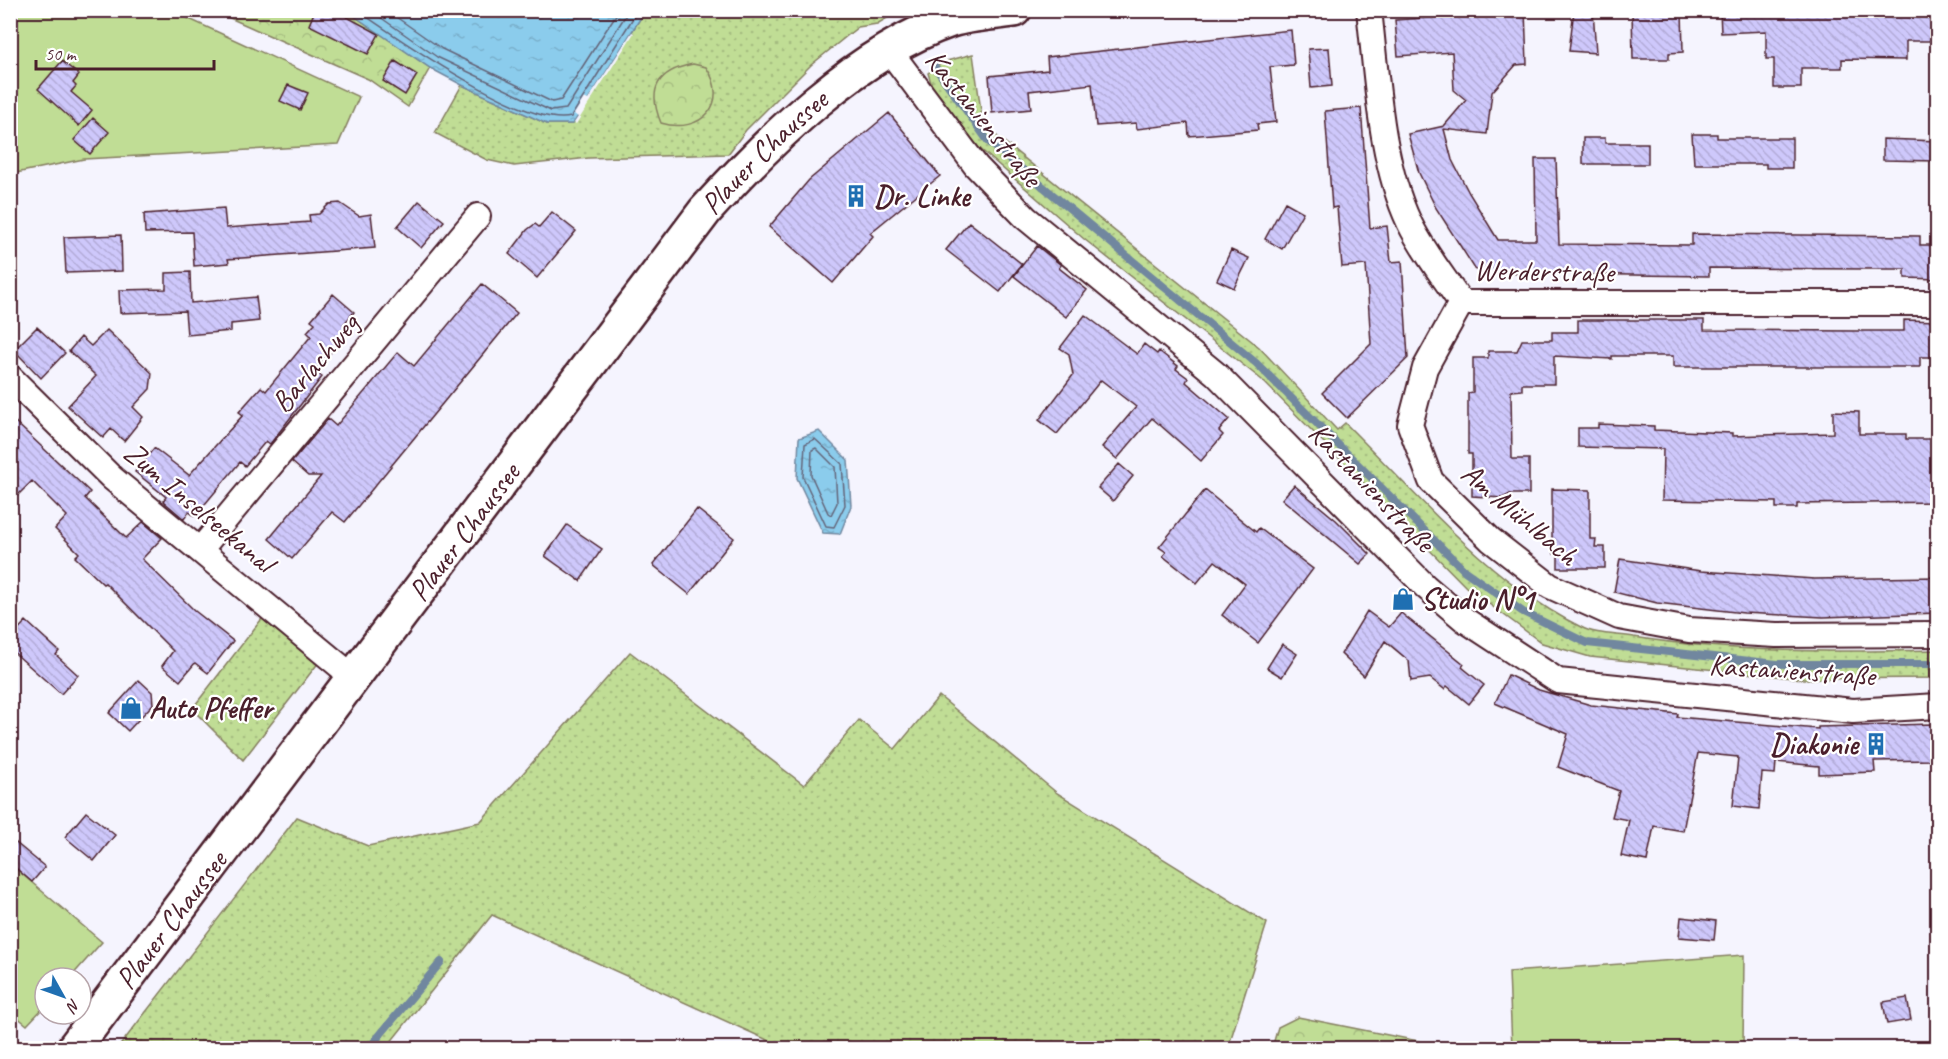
<svg xmlns="http://www.w3.org/2000/svg" width="1948" height="1059" font-family="Caveat,sans-serif">
<defs>
<pattern id="grass-dots" width="8" height="8" patternUnits="userSpaceOnUse" patternTransform="scale(1.5)"><rect width="8" height="8" fill="#c0dd95"/><path d="M2 2h.1M6 6h.1" fill="none" stroke="#a6bd81" stroke-width="1.8" stroke-linecap="round"/></pattern>
<pattern id="forest-crowns" width="20" height="18" patternUnits="userSpaceOnUse" patternTransform="scale(1.5)"><rect width="20" height="18" fill="#c0dd95"/><path d="M2 6a3 3 0 1 1 6 0M12 15a3 3 0 1 1 6 0" fill="none" stroke="#a6bd81"/></pattern>
<pattern id="water-ripples" width="26" height="14" patternUnits="userSpaceOnUse" patternTransform="scale(1.5)"><rect width="26" height="14" fill="#8bccec"/><path d="M2 4q2-2 4 0t4 0M15 11q2-2 4 0t4 0" fill="none" stroke="#79afcb"/></pattern>
<pattern id="building-back-hatch" width="6" height="6" patternUnits="userSpaceOnUse" patternTransform="scale(1.5)"><rect width="6" height="6" fill="#cec8fb"/><path d="M-1 5l2 2M0 0l6 6M5-1l2 2" fill="none" stroke="#b2abd7"/></pattern>
</defs>
<rect width="100%" height="100%" fill="#f5f4fe"/>
<filter id="ink" filterUnits="userSpaceOnUse"><feTurbulence type="fractalNoise" baseFrequency=".0167" numOctaves="2"/><feDisplacementMap in="SourceGraphic" scale="12" xChannelSelector="R" yChannelSelector="G"/><feConvolveMatrix kernelMatrix="1 2 1 2 8 2 1 2 1" color-interpolation-filters="sRGB"/></filter>
<g filter="url(#ink)">
<!-- grass -->
<path fill="url(#grass-dots)" stroke="#857e60" stroke-width="1.5" d="M645 11H899L877 24 858 27 811 65 746 130 728 154 589 158 514 166 487 160 435 133 462 85 547 124H573Z
M973 54 983 125 1259 347 1337 430 1345 423C1417 494 1489 582 1581 627 1595 635 1618 634 1634 637 1733 653 1837 652 1937 650V678L1803 679 1590 657 1542 643 1466 587 1262 380 1084 239 978 147 934 93 928 73 943 62Z
M264 616 319 662 243 760 192 709Z
M630 652 804 785 859 720 895 749 939 696 1057 793 1267 923 1228 1048H785L492 915 386 1048H118L297 817 368 846 480 822Z"/>
<!-- forest -->
<path fill="url(#forest-crowns)" stroke="#857e60" stroke-width="1.5" d="M214 11H347L430 68 408 107 368 79Z
M693 64 706 67C731 103 701 135 661 123 647 89 657 71 693 64Z
M1298 1017 1453 1048H1272L1278 1027Z"/>
<!-- garden -->
<path fill="#c0dd95" stroke="#857e60" stroke-width="1.5" d="M11 11H172L359 97 338 145 84 159 11 174Z
M10 864 102 942 70 978H45V1006L27 1025 11 1012Z
M1744 955 1743 1048H1512L1509 972Z"/>
<!-- water -->
<path fill="url(#water-ripples)" stroke="#71879f" stroke-width="1.5" d="M347 11H645L573 124H547L462 85 430 68Z
M819 431 848 460 851 506 840 534 823 533 797 478 799 438Z"/>
<!-- pier -->
<path fill="#f5f4fe" d="M632 32 634 33 576 124 574 123 578 117 574 114 584 98 588 100Z"/>
<g fill="none" stroke-linecap="round" stroke-linejoin="round">
<!-- shore -->
<path stroke="#646478" stroke-width="1.5" d="M357 10C396 37 527 129 571 117L638 10
M370 10 437 57 551 111 566 109 629 10
M386 10 442 49 552 102 561 100 619 10
M815 439 842 464 845 505 834 527 826 526 803 477 805 444Z
M816 448 835 467 837 503 831 515 828 513 811 475 812 450Z"/>
<!-- stream -->
<path stroke="#71879f" stroke-width="8" d="M893 10 894 13
M935 67 988 141 1256 363 1465 571 1523 612 1587 643 1777 664H1938
M369 1048 441 962"/>
</g>
<!-- building -->
<path fill="url(#building-back-hatch)" stroke="#4a1f2b" stroke-width="1.5" d="M315 10H334L379 34 368 54 309 25Z
M1574 10H1593L1596 53 1569 51Z
M1632 10H1682L1683 52 1669 53V59H1633Z
M1720 10H1938V41H1906V60L1842 59V68H1801V88H1774V59H1766V31L1721 33Z
M1525 11 1527 64 1516 65 1492 92 1487 134 1444 129 1452 160 1469 193 1498 240H1536L1535 159H1556L1559 244 1692 245V234L1920 236V245H1938V279L1905 278V269H1874L1709 268V276L1481 273 1475 269 1436 208 1419 173 1408 134 1444 126 1466 100 1454 90 1452 52 1398 56 1395 20Z
M1291 30 1294 65 1270 67 1276 122 1257 124 1258 130 1189 136 1188 123 1137 129 1136 123 1096 126 1092 84 1029 91 1031 109 992 113 989 76 1048 70 1047 57Z
M1329 48 1332 86 1311 88 1308 49Z
M62 61 79 75 73 83 76 86 71 92 92 110 79 126 38 89Z
M395 61 417 75 405 95 383 81Z
M288 85 308 93 300 110 280 101Z
M1361 108 1370 228 1387 226 1391 262 1402 261 1408 358 1347 418 1322 393 1371 344 1366 265 1342 267 1337 207 1332 208 1325 111Z
M889 113 940 176 870 233 873 236 833 283 769 227 809 180Z
M93 118 109 132 90 154 74 140Z
M1692 134H1717V138H1792V168H1766V164H1694Z
M1583 138H1605V143H1648V164H1583Z
M1883 139 1938 141V161L1883 160Z
M419 201 444 221 421 248 397 227Z
M1285 202 1303 212 1282 249 1265 239Z
M340 203 359 216 371 214 375 248 228 259 229 263 194 266 192 232 145 233 144 214 224 208 226 228 310 222 309 215 319 214 329 204Z
M552 212 576 231 537 278 509 254 527 230 535 224 539 227Z
M969 222 1022 264 1000 292 946 250Z
M121 235 122 271 66 273 64 237Z
M1037 246 1061 265 1059 268 1087 290 1066 317 1014 276Z
M1231 250 1249 258 1234 288 1217 280Z
M190 272 191 303 256 297 259 321 231 324V331L187 335 185 311 120 313 119 290 166 289V273Z
M482 284 517 313 345 522 332 512 292 559 269 539 321 476H308L292 462 328 419 336 426 398 352 414 366Z
M333 294 354 312 344 324 350 329 315 371 322 377 270 444 266 441 245 466 240 462 195 516 189 512 184 519 163 501 166 497 135 472 154 448 189 475 243 415 239 412 261 387 266 391 311 336 307 332 315 323 311 320Z
M1085 315 1137 354 1144 344 1157 354 1159 351 1178 366 1176 369 1188 378 1186 382 1229 419 1219 431 1223 435 1201 461 1152 418 1117 459 1102 447 1136 407 1101 380 1057 434 1039 420 1073 375 1069 354 1060 348Z
M1578 320H1704V330L1860 331H1904V320L1938 321V357H1920V367H1673V356H1612V359L1554 356V384H1522V390L1511 391 1512 459H1529V494H1510L1503 498 1472 496V454H1468V393L1473 392V358H1488V351H1517L1522 340H1552V332H1578Z
M37 327 65 353 41 378 14 350Z
M107 330 152 373 150 389 133 407 143 417 124 441 111 429 103 438 68 406 96 376 69 351 81 337 91 346Z
M1833 411 1859 412V434H1906V439H1938V502L1797 504V508H1776V502L1662 500 1663 449 1578 447V428H1598V424L1654 426V430L1732 433V436L1833 433Z
M10 417 90 492 85 498 126 538 143 522 162 538 142 559 195 611 233 641 208 673 195 663 180 681 162 666 173 651 105 583 103 584 75 557 79 553 55 529 67 516 32 481 10 503Z
M1119 464 1133 476 1113 501 1098 488Z
M1294 485 1336 520 1370 554 1360 564 1282 499Z
M1552 489 1590 490V539H1596L1595 547H1605V568H1558V554H1554L1552 539Z
M1205 490 1256 532 1259 528 1313 569 1258 643 1222 615 1245 584 1215 561 1197 583 1163 556 1166 552 1159 547Z
M697 509 734 538 689 594 653 565Z
M567 525 602 549 580 581 545 556Z
M1620 559 1701 571 1814 579 1938 577V613L1823 617 1744 613 1657 603 1614 592Z
M1367 611 1389 627 1401 613 1464 664 1462 667 1484 685 1469 704 1447 686 1444 689 1430 678 1411 681 1409 661 1385 641 1364 676 1341 654Z
M26 621 59 651 56 655 78 675 61 694 10 649V638Z
M1282 644 1297 654 1282 677 1267 668Z
M1508 675 1539 690 1591 705 1678 714 1677 717 1818 729V727L1933 724V760L1874 761 1875 772 1819 774V766L1776 762 1775 774 1762 773 1759 809 1733 806 1738 757 1698 753 1683 831 1654 826 1647 861 1621 856 1629 820 1612 817 1619 791 1558 767 1568 734 1495 703Z
M139 680 152 692 153 704 128 731 109 713Z
M86 812 115 835 94 861 65 837Z
M10 838 45 867 32 882 10 863Z
M1681 917 1716 921 1714 940 1679 937Z
M1907 998 1911 1020 1887 1024 1883 1002Z"/>
<g fill="none" stroke-linecap="round" stroke-linejoin="round">
<!-- minor casing -->
<g stroke="#4a1f2b" stroke-width="28">
<path id="minor" d="M1369 10C1377 77 1380 161 1409 222 1422 250 1444 277 1461 303
M889 50 976 166 1026 218 1216 374 1426 587 1465 620 1558 681 1853 711 1938 706
M1461 303 1425 368 1410 425 1431 481 1491 540 1550 586 1619 617 1689 630 1776 635 1938 634
M1461 303H1938
M10 377 112 478 341 667 356 676
M200 550 478 216"/>
</g>
<!-- secondary casing -->
<g stroke="#4a1f2b" stroke-width="38">
<g id="secondary">
<path id="s1" d="M74 1048 705 211C770 139 858 52 951 20 971 14 994 13 1014 10"/>
</g>
</g>
<!-- minor -->
<use href="#minor" stroke="#fff" stroke-width="24"/>
<!-- secondary -->
<use href="#secondary" stroke="#fff" stroke-width="33"/>
</g>
</g>
<!-- icons -->
<defs>
<g id="building-bare" transform="scale(1.8)"><path d="M-4-6H4V6H1V3H-1V6H-4ZM-2.5-4.3h1.7v1.8h-1.7ZM.8-4.3h1.7v1.8H.8ZM-2.5-1h1.7V.8h-1.7ZM.8-1h1.7V.8H.8Z" fill="#1f6fb2" stroke="#fff" stroke-width="2.5" paint-order="stroke"/></g>
<g id="shop-bare" transform="scale(1.8)"><path d="M-5-2.5h2.3a2.7 3.5 0 0 1 5.4 0H5L5.5 6h-11ZM-1.5-2.5h3a1.5 2.3 0 0 0-3 0Z" fill="#1f6fb2" stroke="#fff" stroke-width="2.5" paint-order="stroke"/></g>
</defs>
<g fill-rule="evenodd">
<use href="#building-bare" x="856" y="196"/>
<use href="#shop-bare" x="1403" y="599"/>
<use href="#shop-bare" x="131" y="708"/>
<use href="#building-bare" x="1876" y="744"/>
</g>
<g text-anchor="middle" dominant-baseline="central" stroke-width="4.5" stroke-linejoin="round" paint-order="stroke">
<!-- street labels -->
<g font-size="30" fill="#4a1f2b" stroke="#fff">
<text transform="translate(984 118) rotate(51)">Kastanienstraße</text>
<text stroke="none"><textPath href="#s1" startOffset="1132">Plauer Chaussee</textPath></text>
<text transform="translate(1544 271) rotate(1)">Werderstraße</text>
<text transform="translate(315 363) rotate(-50)">Barlachweg</text>
<text transform="translate(1372 487) rotate(46)">Kastanienstraße</text>
<text transform="translate(199 507) rotate(40)">Zum Inselseekanal</text>
<text transform="translate(1520 514) rotate(40)">Am Mühlbach</text>
<text transform="translate(464 532) rotate(-53)">Plauer Chaussee</text>
<text transform="translate(1792 670) rotate(4)">Kastanienstraße</text>
<text transform="translate(171 920) rotate(-53)">Plauer Chaussee</text>
</g>
<!-- poi labels -->
<g font-size="30" font-weight="bold" fill="#4a1f2b" stroke="#fff" text-anchor="start">
<text x="874" y="196">Dr. Linke</text>
<text x="1421" y="599">Studio N°1</text>
<text x="149" y="708">Auto Pfeffer</text>
<text x="1858" y="744" text-anchor="end">Diakonie</text>
</g>
</g>
<!-- margin -->
<rect width="1948" height="1059" fill="none" stroke="#fff" stroke-width="36"/>
<rect x="18" y="18" width="1912" height="1023" fill="none" stroke="#4a1f2b" stroke-width="2" filter="url(#ink)"/>
<!-- north arrow -->
<g transform="translate(63 996) rotate(130)"><circle r="28" fill="#ffffff" stroke="#b7a5aa" stroke-width="1.5"/>
<path d="M0-4.5L10 22L0 15L-10 22Z" fill="#1f6fb2"/>
<text y="-9" font-size="16" font-weight="bold" text-anchor="middle" fill="#4a1f2b">N</text>
</g>
<!-- scale -->
<path d="M36 60v9h178v-9" fill="none" stroke="#4a1f2b" stroke-width="3"/>
<text x="45" y="60" font-size="18" fill="#4a1f2b" stroke="#ffffff" stroke-width="4.5" paint-order="stroke">50 m</text>
</svg>
